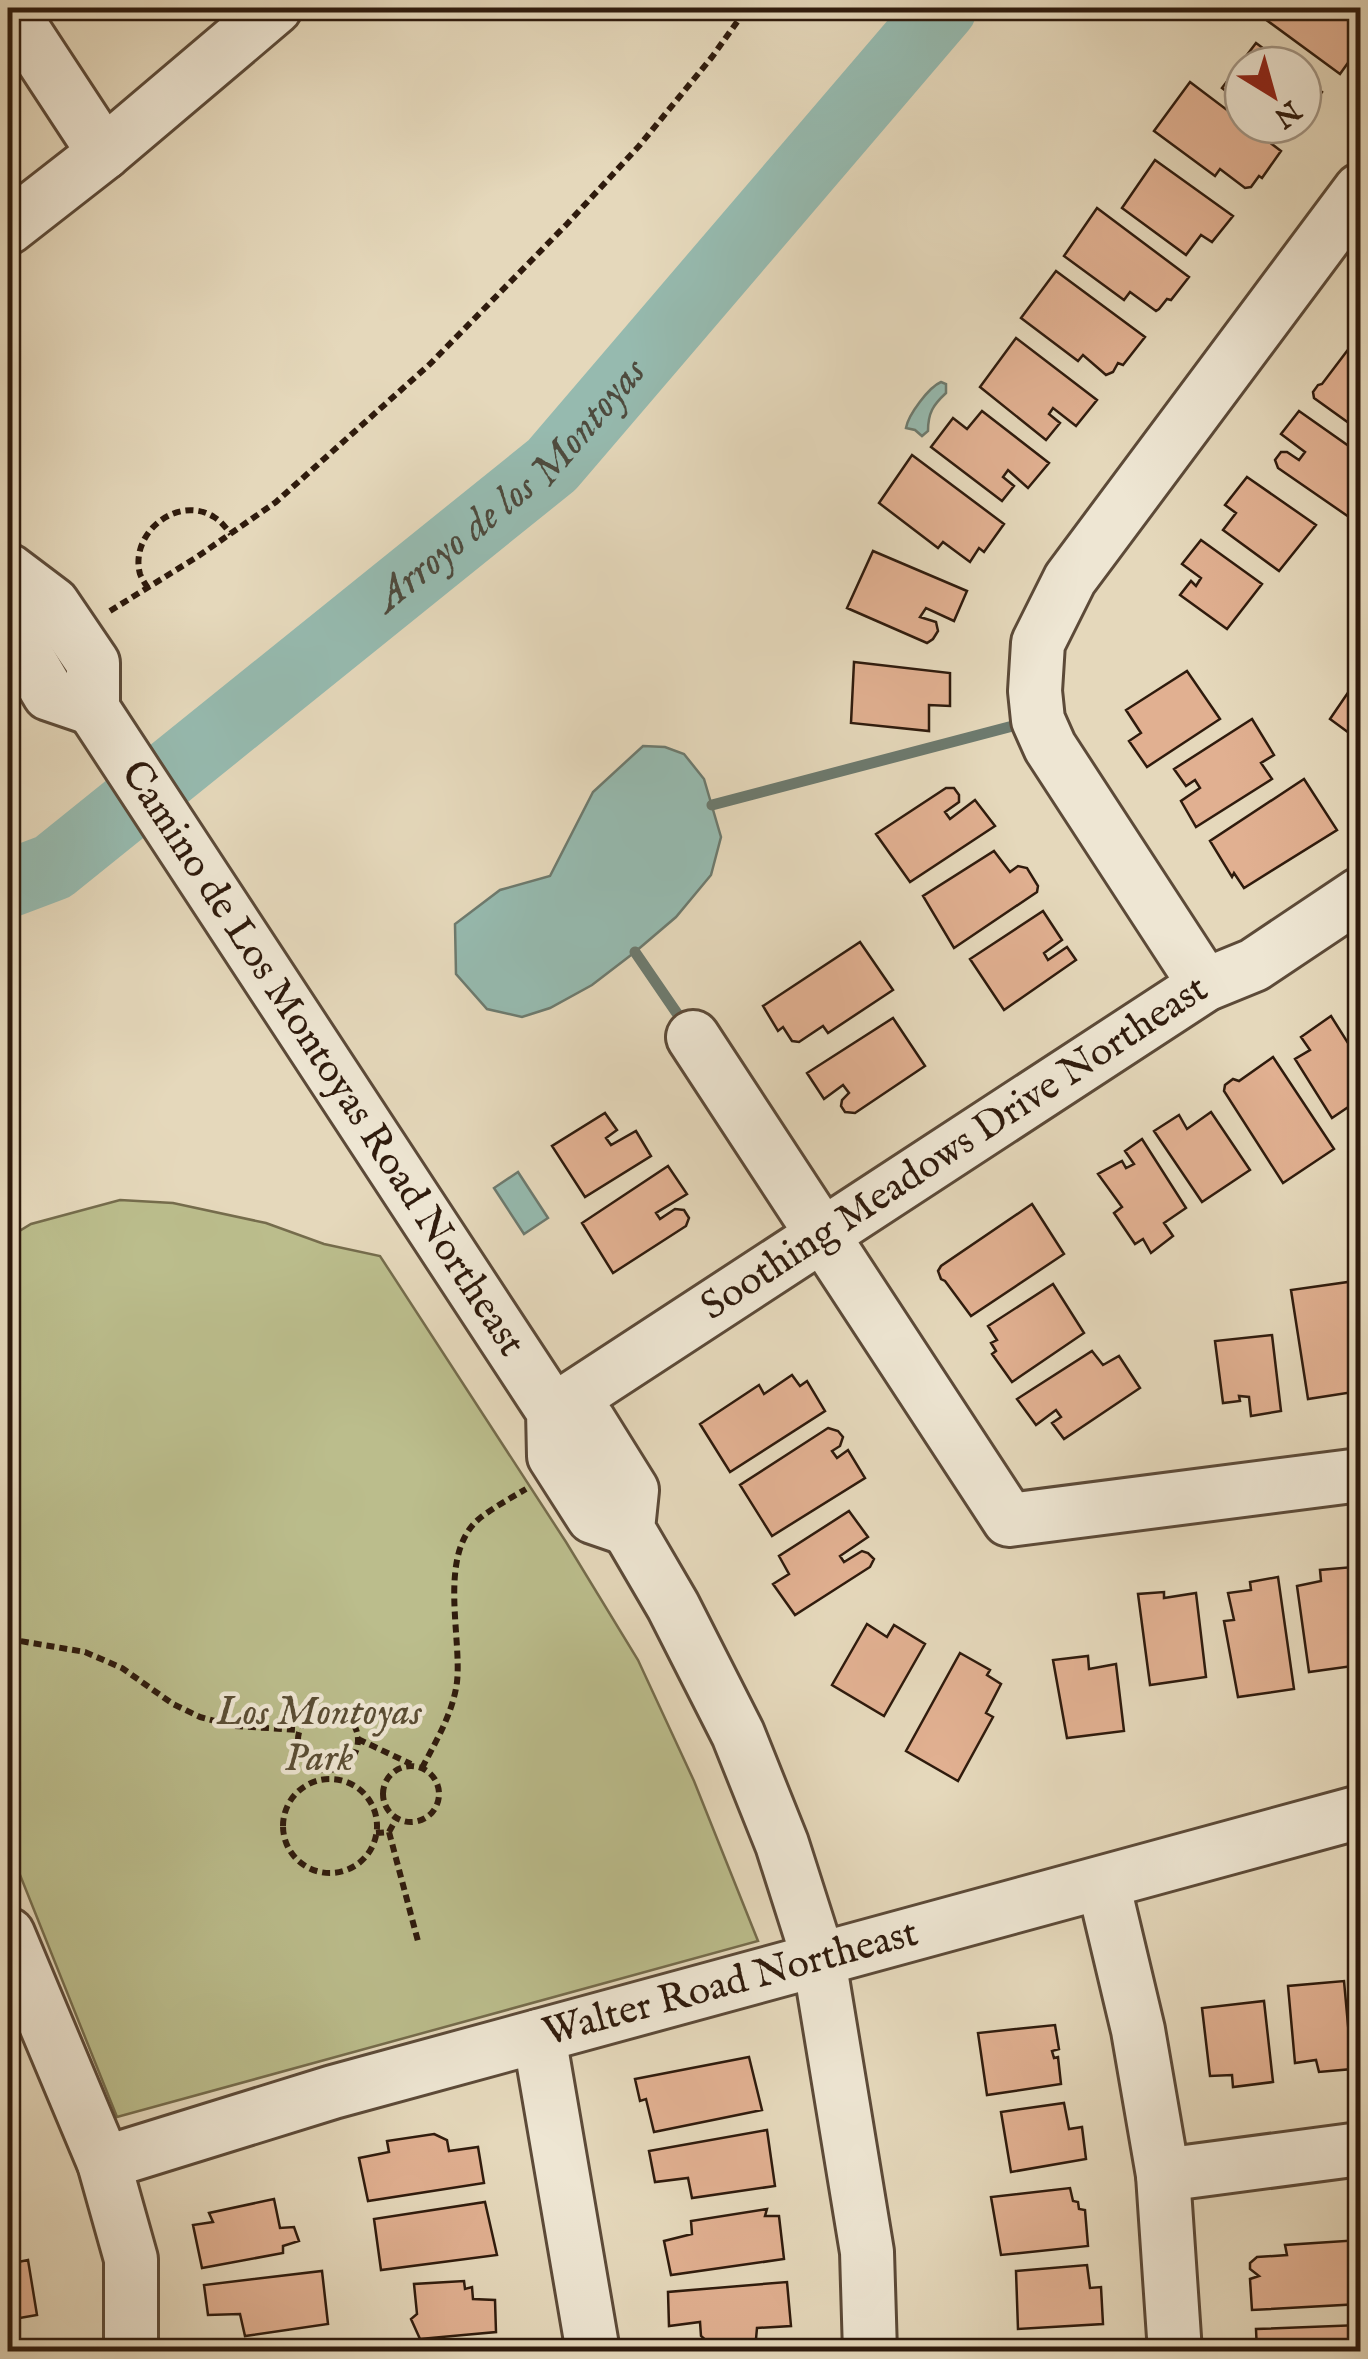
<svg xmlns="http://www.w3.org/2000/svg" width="1368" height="2359" font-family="'IM FELL English',serif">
<rect width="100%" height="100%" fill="#e5d8bb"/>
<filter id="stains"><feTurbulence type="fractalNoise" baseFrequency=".002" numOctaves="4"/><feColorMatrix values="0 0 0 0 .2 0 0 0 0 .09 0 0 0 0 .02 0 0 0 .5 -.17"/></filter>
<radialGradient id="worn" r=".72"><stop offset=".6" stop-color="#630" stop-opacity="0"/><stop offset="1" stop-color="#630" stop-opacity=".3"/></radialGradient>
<!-- green -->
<path fill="#bbbd8c" stroke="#756c4c" stroke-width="2.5" d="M120 1200 173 1203 266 1223 324 1244 380 1256 566 1542 638 1660 694 1781 758 1941 117 2117 8 1845V1238L31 1224Z"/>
<!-- water -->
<path fill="#96baaf" stroke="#6d7a6e" stroke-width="2.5" d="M941 382 946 384V393C933 405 928 413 928 431L922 436 915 430 906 428C908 415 929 387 941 382Z
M643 746 665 747 684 754 704 779 721 837 711 875 676 917 635 952 592 985 550 1008 522 1017 487 1009 456 974 455 924 500 890 550 876 593 792Z
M518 1172 548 1218 524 1234 494 1188Z"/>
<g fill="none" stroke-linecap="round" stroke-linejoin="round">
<!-- stream -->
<path stroke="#6d7a6e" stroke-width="11" d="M712 805 1024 723
M635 952 685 1025"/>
<!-- river -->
<path stroke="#96baaf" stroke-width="68" id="s1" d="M8 884 53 867 552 465 943 8"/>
</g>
<!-- building -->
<path fill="#e1b091" stroke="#2f1b0d" stroke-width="2.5" d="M1250 8H1349L1360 16V46L1340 74Z
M1256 43 1286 65H1243V104L1222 88Z
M1303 78 1322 92 1303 119Z
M1190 82 1243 122V125H1247L1281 151 1262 178 1259 176 1251 187 1245 188 1220 169 1215 176 1154 131Z
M1155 160 1233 216 1212 242 1201 235 1186 255 1122 208Z
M1097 208 1189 277 1171 300 1167 299 1159 309 1156 311 1130 292 1124 300 1064 256Z
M1056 271 1145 337 1123 365 1118 363 1113 372 1106 375 1083 355 1078 361 1021 318Z
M1016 338 1097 400 1076 426 1053 408 1049 414 1060 423 1046 440 980 387Z
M1347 351 1360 360V431L1314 398 1313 392 1318 385 1322 384Z
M982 411 1049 463 1028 488 1008 470 1003 477 1014 486 1002 501 931 447 953 418 967 429Z
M1299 411 1360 454V501L1349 517 1278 468 1275 460 1281 452H1287L1299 460 1305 452 1281 434Z
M912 455 1004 524 984 552 979 548 970 562 943 542 938 548 879 503Z
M1247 477 1316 525 1279 571 1223 530 1236 513 1225 505Z
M1201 540 1262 584 1227 629 1180 595 1191 581 1196 586 1201 578 1182 564Z
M873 551 967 591 954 621 926 608 920 617 936 622 938 631 933 639 927 643 847 608Z
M854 662 950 673V706L929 705V731L851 723Z
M1187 671 1220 719 1147 767 1129 741 1141 733 1126 710Z
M1360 675V741L1330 719Z
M1252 719 1274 755 1261 763 1272 779 1196 827 1181 801 1200 788 1195 780 1186 786 1174 769Z
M1304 779 1337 830 1244 888 1234 873 1232 877 1210 841Z
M946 788H954L959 795V802L945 812 950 819 975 800 995 826 910 882 876 834Z
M994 851 1010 872 1018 866 1027 868 1038 886 1037 892 954 948 923 896Z
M1043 911 1062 940 1044 953 1048 960 1067 947 1076 960 1004 1010 970 959Z
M860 942 893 990 828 1033 823 1026 799 1042 792 1041 783 1027 778 1031 763 1006Z
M1331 1016 1360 1062V1099L1332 1118 1295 1059 1310 1050 1301 1037Z
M893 1018 925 1066 855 1113 845 1112 841 1106 842 1100 849 1093 843 1085 824 1099 807 1073Z
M1273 1057 1334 1149 1283 1183 1224 1091 1225 1085 1233 1079 1239 1081Z
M1211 1112 1250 1170 1202 1202 1154 1131 1179 1115 1187 1129Z
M605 1113 617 1130 606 1138 611 1145 636 1131 651 1156 585 1197 552 1146Z
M1142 1139 1186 1208 1164 1223 1173 1236 1151 1253 1143 1239 1135 1244 1114 1213 1122 1207 1098 1174 1122 1161 1126 1168 1134 1164 1125 1151Z
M668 1166 687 1194 656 1213 660 1219 675 1209 684 1210 689 1218 686 1226 613 1273 582 1223Z
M1032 1204 1064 1254 971 1316 945 1281 941 1279 938 1271 941 1266Z
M1348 1282 1360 1359V1391L1308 1399 1291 1290Z
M1053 1284 1084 1333 1012 1382 992 1354 996 1351 991 1343 997 1340 988 1326Z
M1272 1335 1281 1411 1251 1416 1249 1397 1239 1396 1240 1401 1223 1403 1215 1341Z
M1092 1351 1103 1365 1119 1356 1140 1388 1064 1439 1052 1423 1061 1417 1056 1410 1036 1425 1017 1399Z
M792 1375 800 1386 807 1381 825 1411 730 1472 700 1424 759 1385 764 1394Z
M828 1428 838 1431 843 1437 840 1446 832 1451 837 1458 848 1450 865 1478 772 1536 740 1485Z
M849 1511 868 1537 840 1556 844 1562 862 1551 868 1553 874 1559 870 1567 795 1615 773 1584 789 1574 779 1556Z
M1353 1567 1360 1665 1309 1672 1297 1586 1321 1581 1320 1570Z
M1278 1577 1294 1689 1238 1697 1224 1621 1234 1620 1228 1593 1251 1590 1250 1582Z
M1164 1592V1598L1196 1593 1206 1677 1150 1685 1138 1594Z
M867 1624 887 1637 894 1625 925 1644 884 1716 832 1685Z
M960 1653 990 1670 987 1675 1001 1684 986 1713 993 1717 958 1781 906 1751Z
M1088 1656 1089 1669 1116 1664 1124 1731 1067 1738 1053 1660Z
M1344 1981 1352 2069 1319 2072 1316 2060 1295 2063 1288 1986Z
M1264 2001 1273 2082 1233 2087 1232 2075 1210 2076 1202 2008Z
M1055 2025 1059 2049 1052 2051 1054 2058 1058 2057 1061 2084 987 2095 978 2033Z
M749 2057 762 2110 654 2132 646 2099 640 2101 635 2079Z
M1064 2103 1069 2129 1082 2127 1086 2159 1011 2172 1001 2112Z
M767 2130 775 2186 692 2198 688 2178 655 2182 649 2151Z
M434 2134 447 2140 449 2151 478 2147 484 2183 368 2201 359 2158 389 2152 387 2141Z
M1070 2188 1073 2201 1078 2202 1079 2209 1085 2210 1088 2246 1001 2255 991 2197Z
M274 2199 280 2228 294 2227 299 2241 283 2246V2253L202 2268 193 2225 213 2222 209 2213Z
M485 2202 497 2255 381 2270 374 2219Z
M767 2209 765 2216H779L784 2259 671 2275 664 2241 692 2234 691 2221Z
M1360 2240V2304L1252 2310 1250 2279 1259 2276 1250 2269V2263L1257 2257 1287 2255 1285 2245Z
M28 2260 37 2315 8 2320V2264Z
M1087 2265 1090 2288 1101 2287 1103 2324 1018 2329 1016 2271Z
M322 2271 328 2324 245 2336 240 2314 208 2315 204 2285Z
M464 2281 465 2289 472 2287 473 2299 495 2300 496 2332 420 2339 411 2319 417 2314 414 2284Z
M787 2282 791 2326 757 2328 756 2339 708 2342 701 2336 700 2322 669 2326 668 2292Z
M1360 2325V2352H1257L1256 2329Z
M41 2346V2352H8V2348Z
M329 2346V2352H233Z
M1103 2349V2352H1018V2350Z"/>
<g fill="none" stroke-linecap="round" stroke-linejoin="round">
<!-- minor casing -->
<g stroke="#5c4a38" stroke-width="58">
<g id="minor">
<path d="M9 8 104 153"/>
<path d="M8 228 104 153 275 8"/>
<path id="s2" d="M8 570 53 604 93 663V709L553 1411 554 1456 593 1517 628 1529"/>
<path d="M8 596 12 631 49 694 93 709"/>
<path d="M1205 985 1050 747 1038 720 1035 691 1038 643 1070 579 1360 190"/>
<path d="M693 1037 1009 1520 1360 1475"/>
<path d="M553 1411 589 1421 632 1490 628 1529 673 1606 738 1734 782 1844 819 1960 867 2252 870 2352"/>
<path id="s3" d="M553 1411 1205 985 1254 965 1360 894"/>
<path d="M1103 1883 1138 2030 1163 2175 1175 2352"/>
<path d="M8 1934 104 2163 131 2259V2352"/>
<path d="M539 2036 593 2352"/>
<path id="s4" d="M104 2163 333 2092 1360 1812"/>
<path d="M1163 2175 1360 2149"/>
</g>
</g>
<!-- path -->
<path stroke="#2f1b0d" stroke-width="6" stroke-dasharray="8 5" stroke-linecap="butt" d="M148 588C145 584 142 579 140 574 129 533 178 494 214 517 221 521 226 528 231 534
M110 611 197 557 276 502 430 364 567 224 639 146 712 57 747 8
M8 1639 85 1652 122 1668 173 1704 200 1717 234 1726 300 1730
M298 1740a30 30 0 1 1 60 0a30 30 0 1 1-60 0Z
M358 1739 411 1764
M383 1794a28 28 0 1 1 56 0a28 28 0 1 1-56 0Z
M422 1768C436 1741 453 1713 457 1682 462 1636 437 1553 480 1518 494 1507 511 1498 526 1489
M283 1826a47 47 0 1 1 94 0a47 47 0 1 1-94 0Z
M389 1832 419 1945
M376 1833 389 1832 396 1819"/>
<!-- minor -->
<use href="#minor" stroke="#eee6d3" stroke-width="52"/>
</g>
<g text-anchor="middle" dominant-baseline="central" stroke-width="9" stroke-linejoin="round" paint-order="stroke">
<!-- street labels -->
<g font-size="40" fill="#2f1b0d" stroke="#eee6d3">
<text stroke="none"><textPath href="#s2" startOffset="592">Camino de Los Montoyas Road Northeast</textPath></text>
<text stroke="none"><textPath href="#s3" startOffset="480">Soothing Meadows Drive Northeast</textPath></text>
<text stroke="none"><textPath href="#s4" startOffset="652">Walter Road Northeast</textPath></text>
</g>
<!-- park labels -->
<g font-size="40" font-style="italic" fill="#594c33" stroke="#eee6d3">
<text x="319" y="1713">Los Montoyas<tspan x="319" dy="46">Park</tspan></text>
</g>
<!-- water labels -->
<g font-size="42" font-style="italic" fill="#4e4b3e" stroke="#eee6d3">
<text stroke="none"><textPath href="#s1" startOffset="645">Arroyo de los Montoyas</textPath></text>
</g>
</g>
<!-- margin -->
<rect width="1368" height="2359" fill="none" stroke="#e5d8bb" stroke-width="40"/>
<rect x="10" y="10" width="1348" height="2339" fill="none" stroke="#2f1b0d" stroke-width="5"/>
<rect x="20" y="20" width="1328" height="2319" fill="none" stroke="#2f1b0d" stroke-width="2.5"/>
<!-- north arrow -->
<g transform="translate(1273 95) rotate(143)"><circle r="48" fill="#eee6d3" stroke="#a29584" stroke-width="2.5"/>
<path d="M0-8L18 38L0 25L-18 38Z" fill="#8f2418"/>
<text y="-15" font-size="28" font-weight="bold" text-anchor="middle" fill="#2f1b0d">N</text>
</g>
<rect width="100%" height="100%" filter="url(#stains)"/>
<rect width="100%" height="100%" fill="url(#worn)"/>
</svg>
